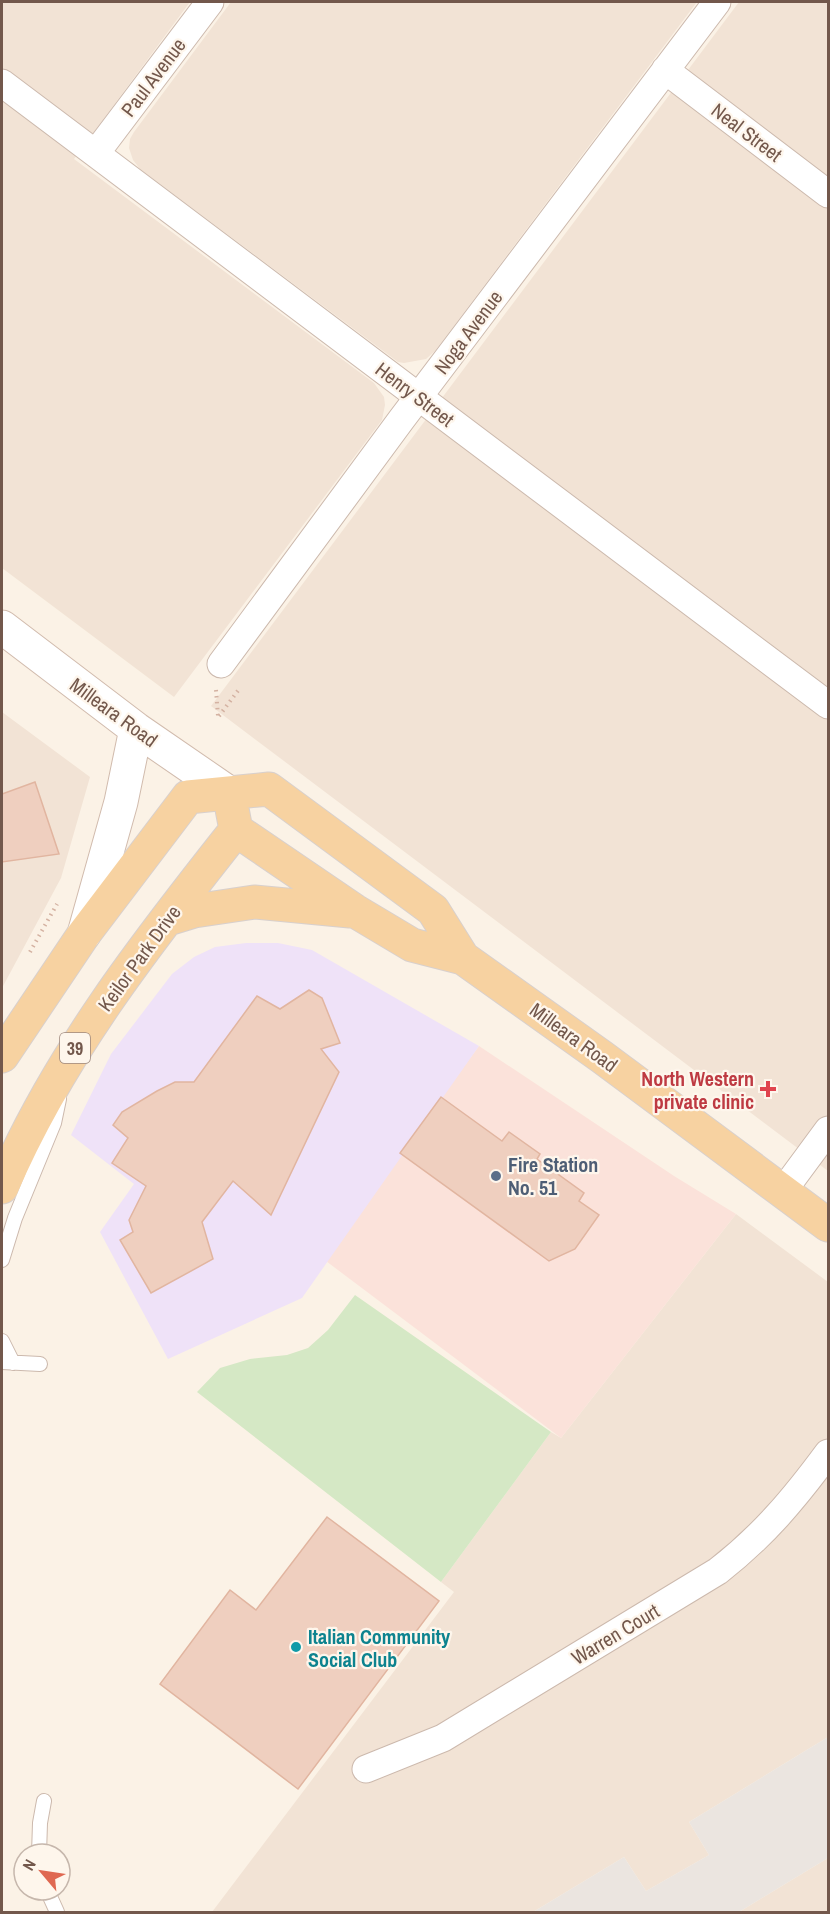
<svg xmlns="http://www.w3.org/2000/svg" width="830" height="1914" font-family="'Archivo Narrow',sans-serif">
<rect width="100%" height="100%" fill="#fbf2e6"/>
<!-- residential -->
<path fill="#f2e3d5" d="M2 2H190L74 159 374 383 384 397 385 405 382 420 174 697 2 568Z
M231 2H697L435 351 426 359 404 363 398 362 140 169 133 160 129 148 130 139 134 132Z
M739 2H828V1171L211 706Z
M2 712 90 777 61 878 2 988Z
M736 1214 828 1282V1737L689 1822 709 1855 646 1891 624 1857 533 1912H212L454 1592 441 1582 551 1432 561 1438Z
M828 1858V1912H739Z"/>
<!-- commercial -->
<path fill="#fbe2da" d="M479 1046 674 1176 736 1214 561 1438 322 1258Z"/>
<!-- industrial -->
<path fill="#ebe5e0" d="M828 1737V1858L739 1912H533L624 1857 646 1891 709 1855 689 1822Z"/>
<!-- education -->
<path fill="#efe2f8" d="M246 943H278L312 950 479 1046 302 1298 168 1359 100 1232 134 1184 71 1135 111 1054 172 974 194 957 215 947Z"/>
<!-- green -->
<path fill="#d5e8c5" d="M355 1295 551 1432 441 1582 197 1392 220 1368 250 1359 287 1355 308 1348 328 1330Z"/>
<!-- building -->
<path fill="#efcfbf" stroke="#e1b5a0" stroke-width="1.5" d="M35 782 59 854 2 862V794Z
M309 990 322 998 340 1043 321 1049 339 1072 271 1215 233 1181 202 1222 213 1259 151 1293 120 1240 133 1232 129 1220 146 1186 112 1163 128 1138 113 1125 122 1112 157 1091 175 1082H194L257 996 280 1009Z
M441 1097 502 1141 509 1132 540 1154 537 1159 584 1193 579 1201 599 1215 575 1249 549 1261 400 1153Z
M327 1517 439 1601 298 1789 160 1684 230 1590 256 1610Z"/>
<g fill="none" stroke-linecap="round" stroke-linejoin="round">
<!-- lane casing -->
<g stroke="#ccb9ad" stroke-width="16">
<path id="lane" d="M2 1260 15 1218 54 1123 59 1099
M2 1341 13 1363
M2 1362 40 1364
M39 1854 40 1823 44 1801
M47 1890 57 1912"/>
</g>
<!-- street casing -->
<g stroke="#ccb9ad" stroke-width="29">
<path id="street" d="M665 70 828 194
M2 83 828 705
M96 153 210 2
M221 664 401 420 717 2
M783 1191 828 1130
M366 1769 443 1738 718 1571C763 1536 794 1499 828 1453"/>
</g>
<!-- secondary casing -->
<g stroke="#d1bbad" stroke-width="35">
<path id="secondary" d="M2 627 136 729 229 793
M84 934 121 802 136 729"/>
</g>
<!-- primary casing -->
<g stroke="#d8d0cd" stroke-width="35">
<path id="primary" d="M229 793 236 830 355 911 412 945 463 958 602 1057 828 1225
M168 919 194 911 254 902 350 911
M2 1056 84 934 188 797 269 789 433 910 463 958
M2 1187C58 1056 147 942 236 830"/>
</g>
<!-- path -->
<path stroke="#d4b2a2" stroke-width="4" stroke-dasharray="1.5 4.5" stroke-linecap="butt" d="M216 690 218 716
M219 716 240 688
M30 952 57 904"/>
<!-- lane -->
<use href="#lane" stroke="#fff" stroke-width="14"/>
<!-- street -->
<use href="#street" stroke="#fff" stroke-width="27"/>
<!-- secondary -->
<use href="#secondary" stroke="#fff" stroke-width="33"/>
<!-- primary -->
<use href="#primary" stroke="#f7d2a1" stroke-width="33"/>
</g>
<!-- markers -->
<path fill="#e0444e" stroke="#fef6ec" stroke-width="2" d="M765 1080h6v6h6v6h-6v6h-6v-6h-6v-6h6z"/>
<circle fill="#5c6f8a" stroke="#fef6ec" stroke-width="2" cx="496" cy="1176" r="6"/>
<circle fill="#0f9aa8" stroke="#fef6ec" stroke-width="2" cx="296" cy="1647" r="6"/>
<g text-anchor="middle" dominant-baseline="central" stroke-width="4.5" stroke-linejoin="round" paint-order="stroke">
<!-- shield labels -->
<rect fill="#fef6ec" stroke="#9d877c" stroke-width="1.5" x="60" y="1033" width="30" height="30" rx="4.5"/>
<g font-size="18" font-weight="bold" fill="#73584c">
<text x="75" y="1048">39</text>
</g>
<!-- street labels -->
<g font-size="20" fill="#73584c" stroke="#fef6ec">
<text transform="translate(153 77) rotate(-53)">Paul Avenue</text>
<text transform="translate(747 132) rotate(37)">Neal Street</text>
<text transform="translate(468 332) rotate(-53)">Noga Avenue</text>
<text transform="translate(415 394) rotate(37)">Henry Street</text>
<text transform="translate(114 712) rotate(36)">Milleara Road</text>
<text transform="translate(139 958) rotate(-54)">Keilor Park Drive</text>
<text transform="translate(574 1037) rotate(36)">Milleara Road</text>
<text transform="translate(615 1634) rotate(-31)">Warren Court</text>
</g>
<!-- health labels -->
<g font-size="20" font-weight="bold" fill="#be3a42" stroke="#fef6ec" text-anchor="end">
<text x="754" y="1078">North Western<tspan x="754" dy="23">private clinic</tspan></text>
</g>
<!-- service labels -->
<g font-size="20" font-weight="bold" fill="#4e5e75" stroke="#fef6ec" text-anchor="start">
<text x="508" y="1164">Fire Station<tspan x="508" dy="23">No. 51</tspan></text>
</g>
<!-- culture labels -->
<g font-size="20" font-weight="bold" fill="#0d838f" stroke="#fef6ec" text-anchor="start">
<text x="308" y="1636">Italian Community<tspan x="308" dy="23">Social Club</tspan></text>
</g>
</g>
<!-- border -->
<rect width="830" height="1914" fill="none" stroke="#73584c" stroke-width="6"/>
<!-- north arrow -->
<g transform="translate(42 1872) rotate(299)"><circle r="28" fill="#fef6ec" stroke="#c6b7ac" stroke-width="1.5"/>
<path d="M0-4.5L10 22L0 15L-10 22Z" fill="#df6851"/>
<text y="-9" font-size="16" font-weight="bold" text-anchor="middle" fill="#73584c">N</text>
</g>
</svg>
